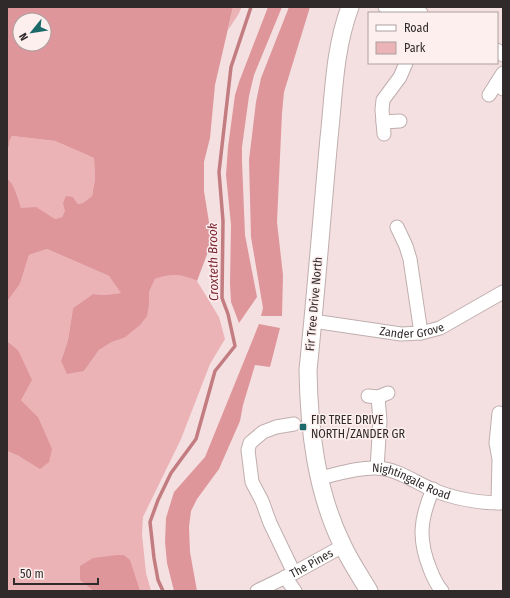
<svg xmlns="http://www.w3.org/2000/svg" width="510" height="598" font-family="'Fira Sans Condensed',sans-serif">
<rect width="100%" height="100%" fill="#f4e0e1"/>
<!-- green -->
<path fill="#ecb3b6" d="M233 7H242L238 15 228 30Z
M12 136 55 141 94 158 95 179 92 196 83 203 78 204 73 197 62 217 55 219 46 214 21 209C18 199 15 184 7 178V148L9 146V142Z
M47 249 109 276 122 293 105 295 93 294 73 308 68 340 61 361 84 371 99 350 112 342 124 338 149 305V292L155 279 167 274 186 276 197 281 219 317 225 339 210 364 181 439 143 517 142 534 146 573 151 591H7V451L19 456 38 417 21 400 18 350 7 341V302L20 284 29 255Z"/>
<!-- forest -->
<path fill="#de969a" fill-rule="evenodd" d="M7 7H233L215 85 210 138 204 162V191L212 241 197 281C181 274 171 273 155 279L149 292V305L147 316 140 325 124 338 112 342 99 350 84 371 67 374 61 361 68 340 73 308 93 294 105 295 121 293 109 276 47 249 29 255 20 284 7 302V178C15 184 18 199 21 208L36 207 55 219 62 217 65 211 63 203 66 196 73 197 78 204 83 203 92 196 95 179 94 158 55 141 12 136 9 142V146L7 148ZM20 20H44V44H20Z
M268 7H282L254 75 249 96 242 147V161L245 235 257 297 239 323 231 302 230 284 231 225 226 175 228 147 235 95 239 82Z
M289 7H310L284 92 282 113 277 222 283 275 282 316H261L263 308 251 237 249 160 256 102 261 78Z
M259 324 280 328 270 367 255 365 243 405 240 421 219 469 197 499 191 511 189 527 190 552 197 591H174L167 563 165 542 166 518 174 492 205 457Z
M7 341 18 350 32 380 21 400 38 417 52 449 49 462 40 469 19 456 7 451Z
M117 555H124L130 560 140 591H94L80 580V566L93 558Z"/>
<g fill="none" stroke-linecap="round" stroke-linejoin="round">
<!-- stream -->
<path stroke="#c37d81" stroke-width="3.5" d="M163 591 158 580 154 558 150 522 158 500 171 473 196 439 215 371 235 346 228 314 222 298 223 221 219 172 231 67 251 7"/>
<!-- minor casing -->
<g stroke="#c0aeae" stroke-width="15">
<g id="minor">
<path d="M385 7 421 13"/>
<path d="M497 50 503 55"/>
<path d="M496 84 503 73"/>
<path d="M489 95 496 84 503 89"/>
<path d="M383 122 382 110 383 100 400 77 406 63"/>
<path d="M384 134 383 122 400 121"/>
<path d="M397 227 406 246 410 259 421 333"/>
<path id="s1" d="M313 321 401 334 421 333 440 328 503 292"/>
<path d="M368 396 378 397 388 393"/>
<path d="M294 424 276 427 263 432 250 443 248 450 252 482 262 501 270 523 294 573"/>
<path d="M377 468 380 421 378 397"/>
<path id="s2" d="M319 478C338 474 358 467 377 468 397 469 413 481 431 489 454 499 478 503 503 503"/>
<path d="M433 489C420 519 418 539 430 569 433 577 436 584 442 591"/>
<path d="M498 503 499 459 496 443 499 413"/>
<path d="M285 577 295 591"/>
<path id="s3" d="M257 591 294 573 343 546"/>
</g>
</g>
<!-- tertiary casing -->
<g stroke="#c0aeae" stroke-width="19">
<path id="tertiary" d="M350 7C334 50 334 93 329 138 322 215 316 293 308 370 309 429 316 492 343 546 350 561 360 576 369 591"/>
</g>
<!-- minor -->
<use href="#minor" stroke="#fff" stroke-width="13"/>
<!-- tertiary -->
<use href="#tertiary" stroke="#fff" stroke-width="17"/>
</g>
<!-- markers -->
<rect fill="#1c696a" stroke="#feefef" stroke-width="1.5" x="299" y="423" width="8" height="8" rx="2"/>
<g text-anchor="middle" dominant-baseline="central" stroke-width="3" stroke-linejoin="round" paint-order="stroke">
<!-- street labels -->
<g font-size="12" fill="#312a2a" stroke="#feefef">
<text transform="translate(314 304) rotate(-85)">Fir Tree Drive North</text>
<text stroke="none"><textPath href="#s1" startOffset="100">Zander Grove</textPath></text>
<text stroke="none"><textPath href="#s2" startOffset="96">Nightingale Road</textPath></text>
<text stroke="none"><textPath href="#s3" startOffset="61">The Pines</textPath></text>
</g>
<!-- poi labels -->
<g font-size="12" fill="#312a2a" stroke="#feefef" text-anchor="start">
<text x="311" y="420">FIR TREE DRIVE<tspan x="311" dy="14">NORTH/ZANDER GR</tspan></text>
</g>
<!-- water labels -->
<g font-size="13" font-style="italic" fill="#7b2632" stroke="#feefef">
<text transform="translate(213 262) rotate(-91)">Croxteth Brook</text>
</g>
</g>
<!-- border -->
<rect width="510" height="598" fill="none" stroke="#312a2a" stroke-width="16"/>
<!-- legend -->
<rect x="368" y="12" width="130" height="52" fill="#feefef" stroke="#aca0a0"/>
<rect x="376" y="25" width="20" height="6" fill="#ffffff" stroke="#aca0a0"/>
<text x="404" y="32" font-size="12" fill="#312a2a">Road</text>
<rect x="376" y="42" width="20" height="12" fill="#ecb3b6" stroke="#aca0a0"/>
<text x="404" y="52" font-size="12" fill="#312a2a">Park</text>
<!-- north arrow -->
<g transform="translate(32 32) rotate(240)"><circle r="19" fill="#feefef" stroke="#aca0a0"/>
<path d="M0-3L7 15L0 10L-7 15Z" fill="#1c696a"/>
<text y="-6" font-size="11" font-weight="bold" text-anchor="middle" fill="#312a2a">N</text>
</g>
<!-- scale -->
<path d="M14 578v6h84v-6" fill="none" stroke="#312a2a" stroke-width="2"/>
<text x="20" y="578" font-size="12" fill="#312a2a" stroke="#feefef" stroke-width="3" paint-order="stroke">50 m</text>
</svg>
